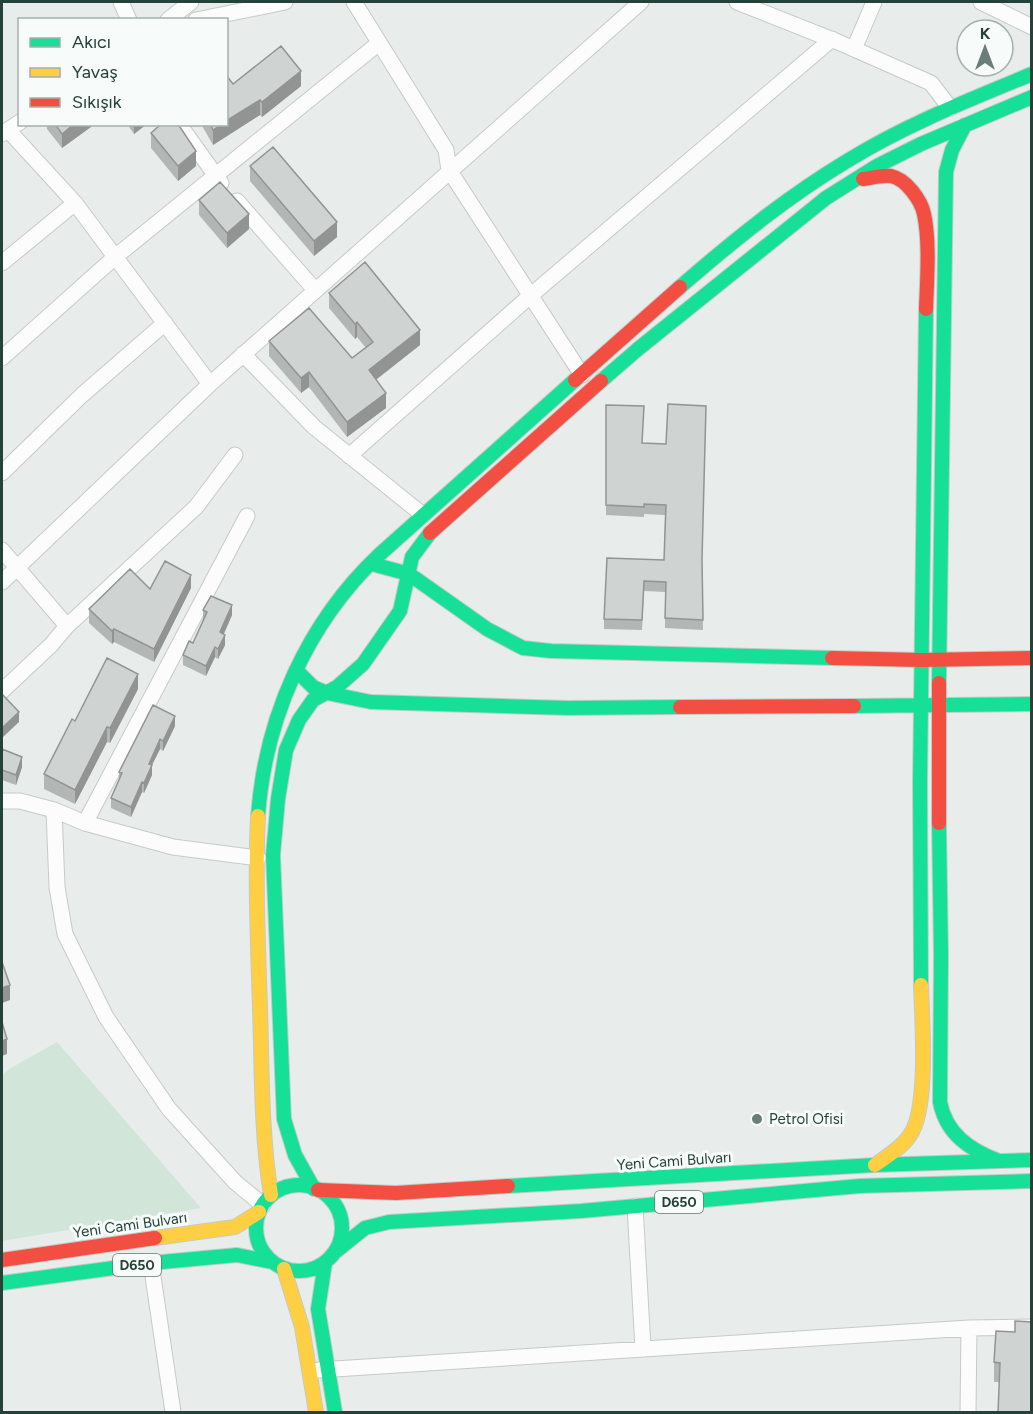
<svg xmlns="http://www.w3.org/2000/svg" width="1033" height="1414" font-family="Figtree,sans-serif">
<rect width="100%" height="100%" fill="#e8edeb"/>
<!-- green -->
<path fill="#d1e6d8" d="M57 1042 201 1208 2 1241V1076L9 1069Z"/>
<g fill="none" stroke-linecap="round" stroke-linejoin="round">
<!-- street casing -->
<g stroke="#c5cac8" stroke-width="17">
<path id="street" d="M121 2 129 20
M354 2 446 150 449 170 582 375
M737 2 838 42 931 83 950 108
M981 2 1032 27
M168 20 191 2
M196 20 285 2
M854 49 874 2
M179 124 221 183
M8 130 75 203 210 384
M2 134 20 122
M237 201 315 290
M2 263 75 203
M243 354 314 427 423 515
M2 358 115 257 379 43
M349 456 530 296 832 39
M2 473 82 395 165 323
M2 550 67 626 51 645 2 691
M2 582 210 384 641 2
M67 626 196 507 235 455
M2 801H20L54 810 85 823 173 847 258 858
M54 810 57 887 65 934 106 1017 169 1109 235 1182 263 1205
M85 823 247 516
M635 1206 643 1349
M151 1263 173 1412
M319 1370 969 1328 1032 1327
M968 1412 969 1328"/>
</g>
<!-- fast casing -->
<g stroke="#c3cbc8" stroke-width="16">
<path id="fast" d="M680 287C733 241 787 197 847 161 905 125 969 100 1032 74
M601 381 638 349 826 198 877 166 921 144 1032 97
M372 564 409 574 487 629 523 648 551 651 832 658
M296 670 313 687 327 693 371 702 568 708 680 707
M939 683 946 172 952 150 965 125
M854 706 1032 704
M258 816C265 718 307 623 379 555L575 380
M939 823 941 956 940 1102C946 1134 970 1150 999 1161
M921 985 920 782 926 309
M256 1228a43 43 0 1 1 86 0a43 43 0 1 1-86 0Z
M508 1186 875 1165 1032 1160
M314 1189 295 1155 284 1119 273 855 278 799 286 750 299 720 313 700 337 687 363 664 400 611 412 557 430 533
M335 1252 365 1228 389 1222 581 1211 860 1186 1032 1181
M325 1263 318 1309 335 1412
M2 1283 151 1263 237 1255 272 1262"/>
</g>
<!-- slow casing -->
<g stroke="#c3cbc8" stroke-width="16">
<path id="slow" d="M258 816C255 880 258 944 260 1008 262 1071 261 1133 271 1195
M875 1165C887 1156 902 1148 910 1135 929 1109 922 1019 921 985
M155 1238 235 1227 259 1212
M284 1269 302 1327 316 1412"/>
</g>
<!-- jam casing -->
<g stroke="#c3cbc8" stroke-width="16">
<path id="jam" d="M863 179C871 178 883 175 891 176 906 179 921 200 924 214 930 242 927 280 926 309
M575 380 680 287
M430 533 601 381
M832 658 922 660 1032 658
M680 707 854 706
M939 823V683
M318 1190 396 1193 508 1186
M2 1260 155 1238"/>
</g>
<!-- street -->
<use href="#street" stroke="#fcfcfc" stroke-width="15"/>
<!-- fast -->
<use href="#fast" stroke="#16e098" stroke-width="14"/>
<!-- slow -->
<use href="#slow" stroke="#ffcf43" stroke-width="14"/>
<!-- jam -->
<use href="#jam" stroke="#f24e42" stroke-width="14"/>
</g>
<!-- wall -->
<path fill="#b2b6b5" d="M233 84 301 86 262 117 260 115 213 145 201 124H226Z
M47 124H95L62 148 47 129Z
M127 124H147L134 134Z
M151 133 196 166 178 181 151 148Z
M250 166 337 237 314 256 250 181Z
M199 200 249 229 227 248 199 215Z
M329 293 420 345 376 380 386 408 347 437 309 387 301 393 269 356V341L352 358 366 348 357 337 355 339 329 308Z
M606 405 643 443 702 566 703 630 665 628V592L644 591 642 630 604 629V619L664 560 665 515 644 514V517L606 515Z
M191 588 154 662 114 642 112 644 89 623V609L150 589Z
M203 610 232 615 224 634 225 645 218 659 215 657 206 676 183 665V655L193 643 203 620Z
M138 689 110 743 107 742 75 804 44 789V774L75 721Z
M175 726 163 751 160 749 152 765V775L144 793 142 792 131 817 111 808V798L119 780V772Z
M2 749 22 767 16 785 2 780Z
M1015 1332 999 1382H994V1362Z"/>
<!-- shaded-wall -->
<path fill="#919493" d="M301 71V86L262 117V102Z
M260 100V115L213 145V130L222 124H226V121Z
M74 124H95L62 148V134Z
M134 124H147L134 134Z
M196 151V166L178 181V166Z
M249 214V229L227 248V233Z
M337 222V237L314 256V241Z
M357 322V337L355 339V324Z
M420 330V345L369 385V370Z
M309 372V387L301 393V378Z
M386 393V408L347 437V422Z
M191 575V588L154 662V649Z
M232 605V615L220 642V632Z
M114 629V642L112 644V631Z
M225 635V645L218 659V649Z
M215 647V657L206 676V666Z
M138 674V689L110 743V728Z
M19 712V722L2 738V728Z
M175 716V726L163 751V741Z
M107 727V742L75 804V790Z
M160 739V749L152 765V775L144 793V783L149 764Z
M22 757V767L16 785V775Z
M142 782V792L131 817V807Z
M10 985V1000L2 1003V988Z
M7 1039V1054L2 1056V1041Z"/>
<!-- building -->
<path fill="#cfd4d2" stroke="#919493" stroke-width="1.5" d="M281 46 301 71 262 102 260 100 226 121V75L233 84Z
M55 124H74L62 134Z
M161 124H178L196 151 178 166 151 133Z
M210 124H222L213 130Z
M273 147 337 222 314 241 250 166Z
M220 182 249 214 227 233 199 200Z
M365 262 420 330 369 370 386 393 347 422 309 372 301 378 269 341 309 308 352 358 373 342 357 322 355 324 329 293Z
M668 404 706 406 702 559 703 620 665 618 666 582 644 581 642 620 604 619 607 558 664 560 666 505 644 504V507L606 505V405L644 406 642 443 666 444Z
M165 561 191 575 154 649 114 629 112 631 89 609 130 569 150 589Z
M211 596 232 605 220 632 225 635 218 649 215 647 206 666 183 655 189 641 193 643 207 612 203 610Z
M107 658 138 674 110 728 107 727 75 790 44 774 72 719 75 721Z
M2 694 19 712 2 728Z
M153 705 175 716 163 741 160 739 149 764 152 765 144 783 142 782 131 807 111 798 122 773 119 772Z
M2 749 22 757 16 775 2 770Z
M2 962 10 985 2 988Z
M2 1022 7 1039 2 1041Z
M1015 1321 1032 1322V1413H998L1000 1363 994 1362 996 1331 1015 1332Z"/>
<!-- markers -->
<circle fill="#697e78" stroke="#f7fbf9" stroke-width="2" cx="757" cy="1119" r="6"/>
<g text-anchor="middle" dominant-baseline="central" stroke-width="6" stroke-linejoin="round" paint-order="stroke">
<!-- shield labels -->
<g fill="#f7fbf9" stroke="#637a73" stroke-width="1.5">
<rect x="655" y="1191" width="48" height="22" rx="4.5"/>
<rect x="113" y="1254" width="48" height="22" rx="4.5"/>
</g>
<g font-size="14" font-weight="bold" fill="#24423a">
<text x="679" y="1202">D650</text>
<text x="137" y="1265">D650</text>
</g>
<!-- poi labels -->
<g font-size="15" fill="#24423a" stroke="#f7fbf9" text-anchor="start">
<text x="769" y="1119">Petrol Ofisi</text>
</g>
<!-- street labels -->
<g font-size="15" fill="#24423a" stroke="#f7fbf9">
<text transform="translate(674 1161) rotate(-4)">Yeni Cami Bulvarı</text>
<text transform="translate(130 1225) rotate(-8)">Yeni Cami Bulvarı</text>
</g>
</g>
<!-- border -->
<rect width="1033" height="1414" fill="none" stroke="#24423a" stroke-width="6"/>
<!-- legend -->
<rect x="18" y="18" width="210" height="108" fill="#f7fbf9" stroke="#a3b1ad" stroke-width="1.5"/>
<rect x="30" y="38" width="30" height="9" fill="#16e098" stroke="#a3b1ad" stroke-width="1.5"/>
<text x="72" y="48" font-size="18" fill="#24423a">Akıcı</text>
<rect x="30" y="68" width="30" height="9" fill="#ffcf43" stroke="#a3b1ad" stroke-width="1.5"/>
<text x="72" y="78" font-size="18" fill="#24423a">Yavaş</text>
<rect x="30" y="98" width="30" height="9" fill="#f24e42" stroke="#a3b1ad" stroke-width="1.5"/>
<text x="72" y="108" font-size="18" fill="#24423a">Sıkışık</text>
<!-- north arrow -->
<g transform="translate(985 48)"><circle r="28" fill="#f7fbf9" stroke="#a3b1ad" stroke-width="1.5"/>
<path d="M0-4.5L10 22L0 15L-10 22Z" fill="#697e78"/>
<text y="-9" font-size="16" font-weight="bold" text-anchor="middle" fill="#24423a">K</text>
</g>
</svg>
